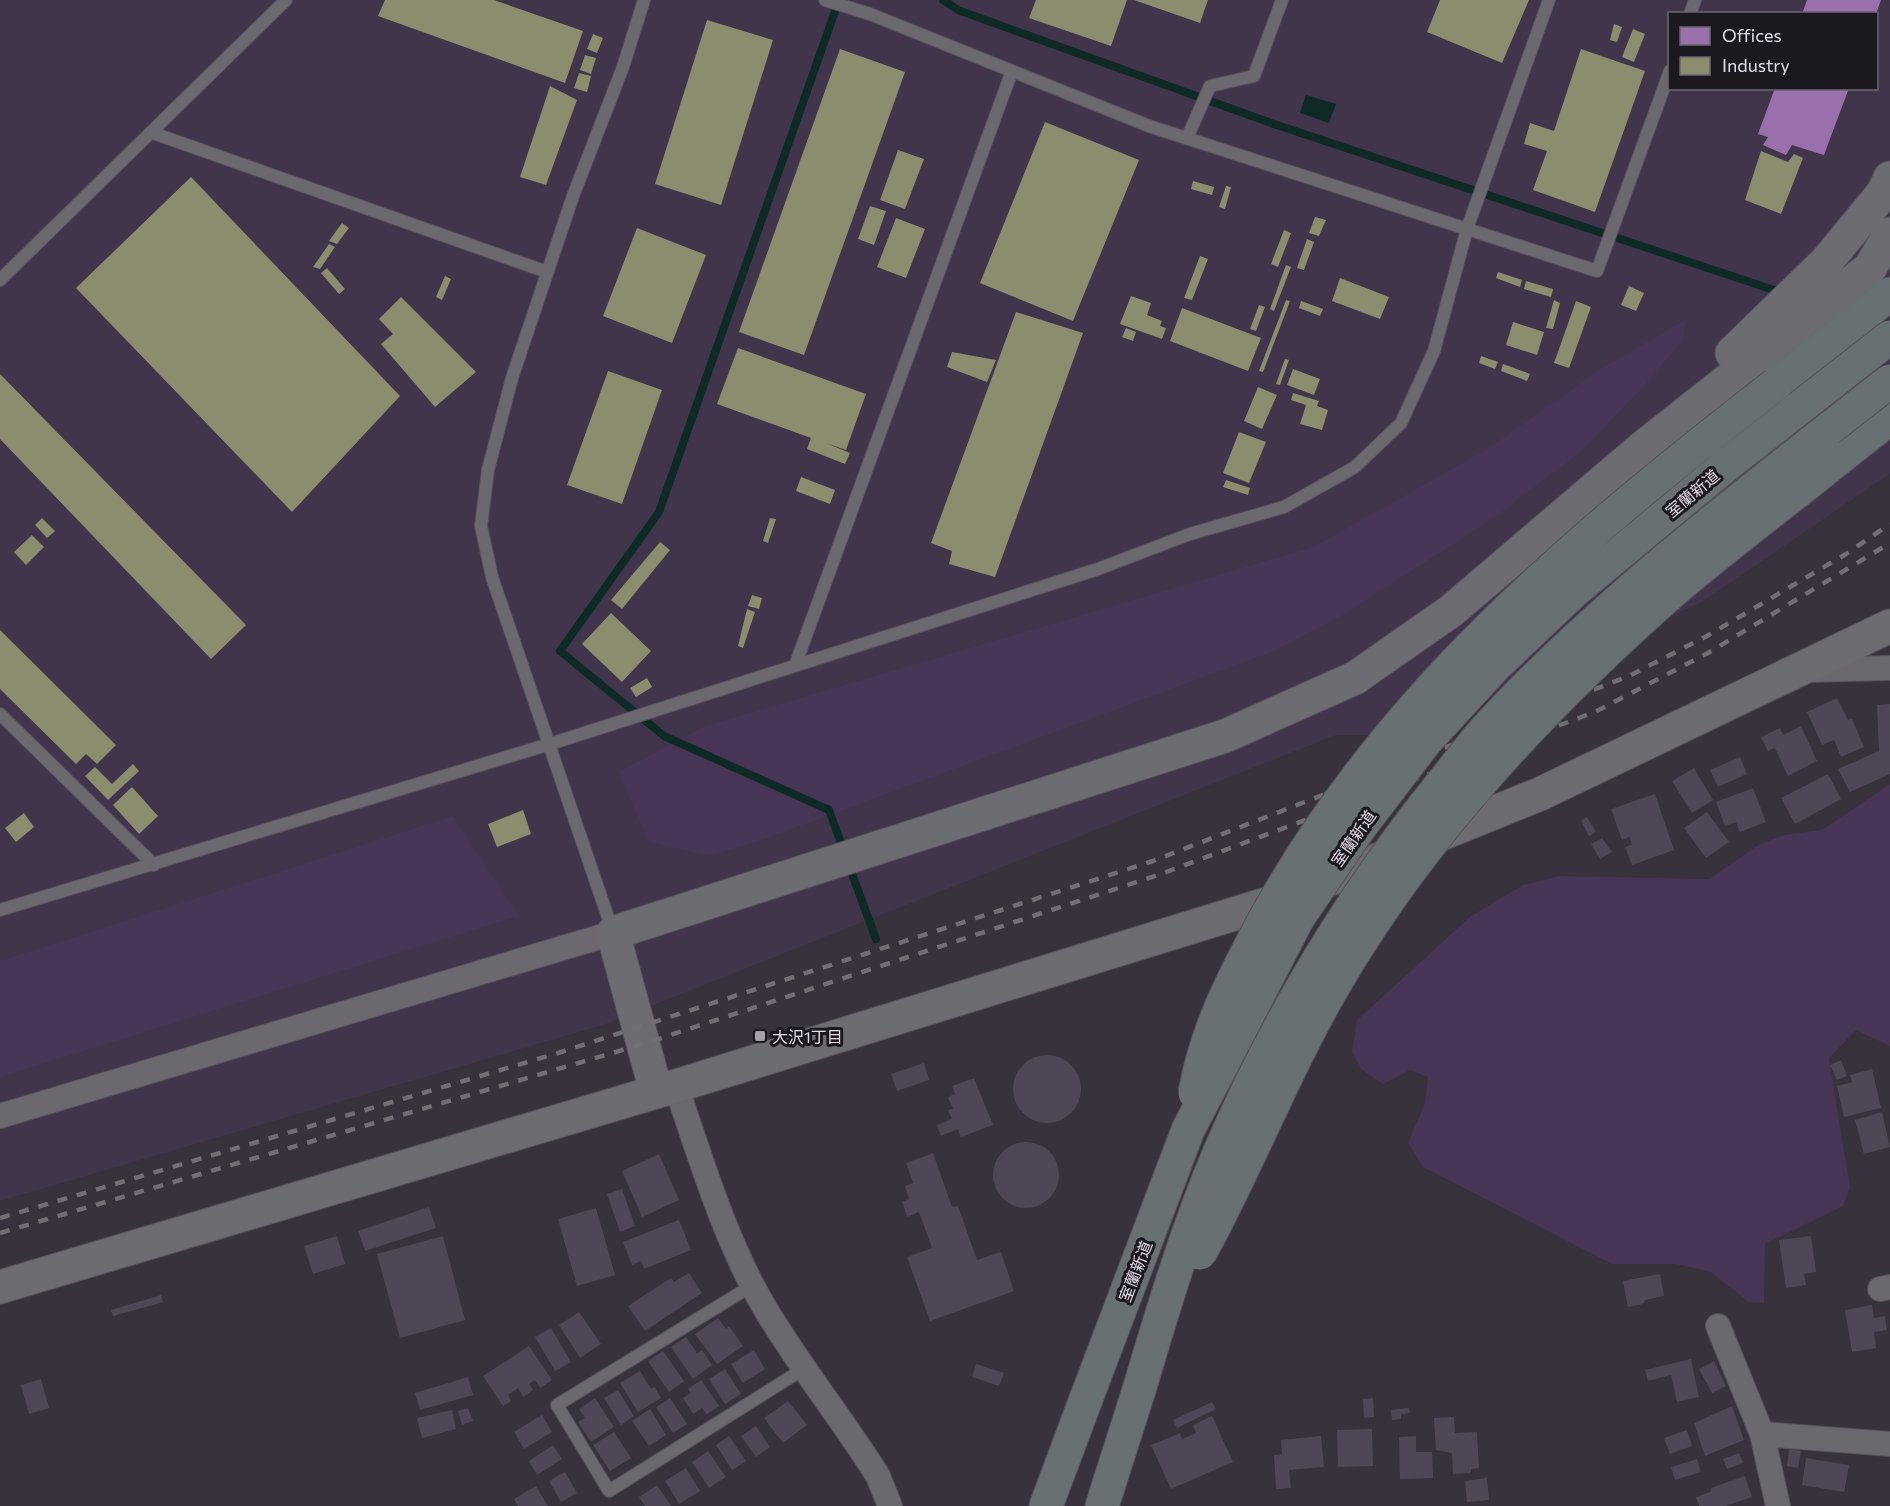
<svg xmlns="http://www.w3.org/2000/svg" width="1890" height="1506" font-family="Commissioner,'Noto Sans JP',sans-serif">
<rect width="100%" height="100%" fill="#37323c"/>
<!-- built -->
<path fill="#40354b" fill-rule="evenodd" d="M0 0H1890V474L1700 603 1566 662 1414 736 1336 735 603 1025 0 1201ZM1670 14H1876V88H1670Z"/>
<!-- green -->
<path fill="#463554" d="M1685 320 1684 339 1644 386 1582 451 1494 518 1343 615 1275 651 762 840 709 856 649 842 618 772 705 726 1313 547 1489 448 1602 368Z
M1890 784V1046L1856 1030 1829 1058 1850 1187 1843 1206 1765 1244 1764 1303 1749 1302 1711 1272 1676 1264H1612L1423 1167 1408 1143 1425 1103 1428 1077 1410 1070 1383 1084 1361 1069 1352 1051 1357 1020 1471 916 1523 885 1560 876 1709 879 1760 844 1784 835 1822 830Z
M453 816 519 916 0 1077V961Z"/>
<!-- water -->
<path fill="#0f2927" d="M1306 95 1336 104 1329 123 1300 113Z"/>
<!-- offices -->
<path fill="#9970ab" d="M1807 0H1881L1876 14H1802Z
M1775 88H1849L1824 155 1792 145 1786 155 1763 145 1768 137 1758 134Z"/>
<!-- industry -->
<path fill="#8c8c6e" d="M385 0H494L583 31 565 83 378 16Z
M1036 0H1127L1111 46 1029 18Z
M1134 0H1208L1200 23Z
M1440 0H1529L1502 63 1427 32Z
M707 20 773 40 721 205 655 184Z
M1614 24 1622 27 1617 42 1610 40Z
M1633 29 1645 34 1634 62 1622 57Z
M593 34 603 38 597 53 587 49Z
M840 49 905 72 804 355 739 332Z
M1581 49 1645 71 1595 212 1533 190 1547 151 1524 144 1530 123 1554 131Z
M585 55 596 58 591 74 580 70Z
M579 73 591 76 587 92 574 88Z
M550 86 577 100 546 185 520 177Z
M1045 122 1139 160 1073 321 980 283Z
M898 150 924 159 905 209 880 200Z
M1761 151 1788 162 1794 154 1803 158 1781 214 1745 200Z
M191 177 400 396 292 512 76 288Z
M1193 181 1214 187 1212 195 1191 189Z
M1226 186 1231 187 1225 209 1219 207Z
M870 206 886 211 874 245 858 239Z
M1315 217 1326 220 1319 236 1309 233Z
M896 218 925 229 906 278 877 267Z
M342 223 349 228 337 244 329 241Z
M637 228 706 255 672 343 603 316Z
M1284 230 1291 233 1278 267 1271 264Z
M1307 239 1314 242 1304 270 1297 268Z
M329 244 335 247 320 269 313 267Z
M1200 256 1208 259 1192 300 1184 298Z
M1286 265 1291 267 1274 311 1270 309Z
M327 268 345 289 339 294 321 273Z
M1498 272 1522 280 1520 287 1496 278Z
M445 276 451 279 442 300 436 297Z
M1340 278 1389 297 1380 319 1332 301Z
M1526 281 1553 289 1551 297 1524 289Z
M1629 286 1644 293 1636 311 1621 305Z
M1131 296 1151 303 1147 315 1162 321 1160 326 1166 328 1162 339 1120 324Z
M401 297 476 372 435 407 381 344 393 334 379 319Z
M1286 300 1290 301 1263 372 1259 371Z
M1554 300 1560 303 1553 329 1546 328Z
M1301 301 1323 309 1320 316 1299 308Z
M1576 301 1591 307 1569 368 1554 363Z
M1259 305 1265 307 1256 331 1250 329Z
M1182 308 1261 338 1248 371 1170 341Z
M1016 312 1083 333 995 577 949 564 952 551 931 543Z
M1513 322 1544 332 1537 355 1506 345Z
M1126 328 1136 332 1133 341 1122 337Z
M738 348 866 394 846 450 826 443 850 453 845 464 807 449 811 438 717 404Z
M952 352 996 360 987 382 947 367Z
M1481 356 1498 362 1495 369 1479 363Z
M1285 359 1289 360 1280 385 1276 384Z
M1503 364 1530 374 1527 381 1501 371Z
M1293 369 1320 379 1314 395 1287 385Z
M608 371 662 390 622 504 567 485Z
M0 374 246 625 211 659 0 439Z
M1258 387 1277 395 1262 429 1244 421Z
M1293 393 1319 401 1317 406 1328 410 1322 430 1300 424 1306 405 1291 400Z
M1239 432 1266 442 1249 483 1223 473Z
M801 477 835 490 830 504 796 491Z
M1226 480 1250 488 1248 495 1223 487Z
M42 518 55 531 47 538 35 525Z
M770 518 776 519 768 543 763 541Z
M32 535 44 547 26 565 14 552Z
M660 542 670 550 622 609 611 600Z
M752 595 762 598 759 609 748 606Z
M747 609 755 612 743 648 738 646Z
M611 613 651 651 622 682 582 644Z
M0 630 116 745 97 764 86 754 76 764 0 689Z
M647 678 652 687 636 697 630 688Z
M133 764 139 771 108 800 85 776 95 767 112 784Z
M132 787 158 816 139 834 113 805Z
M523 810 531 834 497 847 488 824Z
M24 813 34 827 16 842 5 828Z"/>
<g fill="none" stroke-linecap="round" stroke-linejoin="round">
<!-- stream -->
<path stroke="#0f2927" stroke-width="8" d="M839 0 659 512 560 651 664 736 829 810 844 851
M943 0 958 10 1271 123 1774 290
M848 863 876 939"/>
</g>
<!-- building -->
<path fill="#4f4756" d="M1837 698 1848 720 1852 719 1864 747 1841 757 1834 740 1822 745 1807 712Z
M1890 704V774L1850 792 1838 769 1879 751 1877 705Z
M1801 726 1817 761 1788 776 1775 748 1768 751 1761 737 1780 728 1783 735Z
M1740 757 1747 774 1718 787 1710 770Z
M1694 768 1713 800 1692 813 1672 781Z
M1828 774 1841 799 1795 824 1781 798Z
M1753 788 1766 822 1740 832 1736 822 1725 826 1716 802Z
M1655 794 1674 850 1632 865 1625 847 1632 845 1629 837 1622 840 1611 809Z
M1707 812 1729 842 1706 858 1684 828Z
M1587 817 1596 832 1589 836 1581 821Z
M1602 838 1612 852 1600 859 1591 844Z
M1013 1089a34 34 0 1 1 68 0a34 34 0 1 1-68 0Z
M1841 1060 1847 1076 1837 1080 1830 1065Z
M924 1063 929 1080 897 1091 891 1074Z
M1872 1069 1881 1108 1844 1117 1837 1086 1852 1082 1850 1075Z
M974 1078 993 1125 961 1137 958 1129 941 1136 937 1125 952 1119 948 1110 953 1109 948 1097 955 1094 952 1086Z
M1882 1112 1890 1147 1864 1154 1855 1120Z
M993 1175a33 33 0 1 1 66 0a33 33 0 1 1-66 0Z
M933 1153 952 1207 958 1206 977 1260 1001 1252 1014 1291 930 1321 907 1257 932 1248 919 1212 907 1217 902 1202 909 1199 905 1186 913 1183 906 1163Z
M659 1154 679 1200 642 1217 622 1171Z
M622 1189 635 1226 620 1232 607 1194Z
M429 1207 436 1228 365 1251 358 1231Z
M596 1208 615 1275 577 1286 558 1219Z
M679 1220 691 1250 644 1269 641 1261 632 1265 623 1242Z
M337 1236 345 1264 313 1274 304 1246Z
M443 1236 465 1320 400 1338 377 1254Z
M1811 1236 1816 1272 1804 1274 1806 1285 1786 1288 1779 1240Z
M689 1273 702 1293 645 1331 628 1306 671 1278 674 1282Z
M1660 1274 1664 1296 1645 1300 1643 1304 1628 1307 1623 1281Z
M161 1295 163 1302 113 1316 111 1310Z
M1872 1305 1874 1318 1885 1316 1887 1330 1874 1332 1876 1348 1852 1352 1845 1310Z
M579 1312 601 1344 580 1358 559 1325Z
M718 1318 726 1329 729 1326 743 1346 717 1364 695 1334Z
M551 1328 571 1362 555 1371 535 1337Z
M686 1337 697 1353 702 1350 712 1365 693 1379 671 1347Z
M529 1346 552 1380 540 1388 535 1380 529 1384 533 1390 523 1397 518 1388 508 1395 511 1401 503 1406 483 1376Z
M754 1350 765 1369 743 1383 731 1364Z
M663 1351 684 1381 669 1392 648 1361Z
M1691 1359 1699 1397 1677 1402 1671 1375 1648 1381 1645 1370Z
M1714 1361 1726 1386 1712 1393 1699 1369Z
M976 1364 1004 1373 999 1386 972 1377Z
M725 1369 741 1394 725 1404 709 1379Z
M640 1371 651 1389 655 1387 661 1398 638 1412 620 1383Z
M468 1377 473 1395 420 1410 415 1393Z
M41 1379 49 1408 29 1414 21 1385Z
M701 1380 719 1406 707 1414 702 1408 693 1414 683 1398 691 1393 688 1389Z
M618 1390 634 1416 621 1425 604 1398Z
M595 1398 614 1427 591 1442 578 1422 585 1418 579 1409Z
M670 1398 687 1424 673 1433 656 1407Z
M1373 1398 1374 1417 1364 1418 1363 1399Z
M788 1401 807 1425 783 1443 764 1418Z
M1212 1402 1216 1409 1177 1428 1173 1420Z
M1732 1406 1744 1440 1705 1456 1694 1423Z
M468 1408 473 1421 462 1425 458 1411Z
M1409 1408 1410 1413 1401 1414V1419L1392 1420 1391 1410Z
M650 1409 666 1435 649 1446 632 1421Z
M452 1410 456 1429 422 1438 417 1418Z
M542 1415 552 1432 524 1449 514 1432Z
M1212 1416 1233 1462 1171 1489 1151 1445 1180 1433 1182 1439 1196 1433 1193 1425Z
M1454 1417 1455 1433 1477 1432 1479 1468 1471 1469V1473L1453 1474 1452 1453 1436 1450 1434 1418Z
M756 1426 770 1447 756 1457 741 1436Z
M1372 1429 1373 1466 1338 1467 1337 1430Z
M1687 1430 1692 1446 1670 1454 1664 1438Z
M614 1432 631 1458 610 1471 593 1445Z
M729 1436 746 1461 732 1470 716 1445Z
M1321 1436 1324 1467 1289 1470 1291 1488 1276 1489 1274 1455 1282 1454 1281 1440Z
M1416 1436V1452H1432L1433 1478 1400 1479 1399 1437Z
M553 1445 562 1459 537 1475 529 1461Z
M1789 1449 1801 1451 1798 1468 1787 1466Z
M708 1451 726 1477 709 1488 692 1462Z
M1739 1453 1743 1463 1727 1469 1723 1459Z
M1806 1458 1849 1465 1844 1492 1802 1485Z
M1697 1459 1701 1472 1675 1480 1671 1467Z
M686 1468 700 1491 679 1504 665 1481Z
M565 1472 577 1493 561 1502 549 1481Z
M1745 1476 1752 1497 1725 1506H1699L1696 1497 1710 1492 1711 1488Z
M1487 1478 1489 1500 1467 1502 1465 1481Z
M657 1485 671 1506H645L639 1497Z
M536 1486 548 1506H518L514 1499Z"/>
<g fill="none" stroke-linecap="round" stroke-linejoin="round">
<!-- lane casing -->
<g stroke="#55515a" stroke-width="14">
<path id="lane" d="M825 0 870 14 1149 126 1597 271 1670 71
M1690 14 1695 0
M153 133 547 272
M1187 138 1210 86 1254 76 1282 0
M0 280 286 0
M796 663 1012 71
M0 714 154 865
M0 910 550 744 1098 569 1190 534 1284 507 1355 467 1401 423 1434 351 1467 229 1549 0
M613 932 492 577 481 526 488 470 512 378 573 196 623 67 644 0
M753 1285 557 1405 609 1491 805 1368"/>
</g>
<!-- street casing -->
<g stroke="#55515a" stroke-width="26">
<path id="street" d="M1805 670 1890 668
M676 1086C702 1162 725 1241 766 1310 800 1367 843 1420 878 1476L890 1506
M0 1116 613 933
M1880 1289 1890 1287
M1718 1326 1762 1434
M1778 1506 1762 1434 1890 1444"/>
</g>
<!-- secondary casing -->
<g stroke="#55515a" stroke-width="35">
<path id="secondary" d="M1732 353 1826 262 1883 193 1890 178
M656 1091 613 933 1225 736 1355 678 1451 611 1642 448 1870 268 1890 234
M0 1287 676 1086 1276 901 1540 794 1890 626"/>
</g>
<!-- highway casing -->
<g stroke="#55515a" stroke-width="35">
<path id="highway" d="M1776 384 1890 294
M1838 459 1890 418
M1046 1506 1086 1399
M1102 1506 1139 1390"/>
</g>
<!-- lane -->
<use href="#lane" stroke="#6c6870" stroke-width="12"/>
<!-- street -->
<use href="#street" stroke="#6c6870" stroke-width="24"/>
<!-- secondary -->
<use href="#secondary" stroke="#6d6c73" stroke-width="33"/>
<!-- highway -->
<use href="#highway" stroke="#687074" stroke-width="33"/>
<!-- rail -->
<path stroke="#716e74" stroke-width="4.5" stroke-dasharray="10 10" stroke-linecap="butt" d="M0 1218 558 1053 1153 861 1629 676 1707 636 1846 554 1890 524
M0 1233 643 1044 1158 875 1595 712 1708 653 1890 543"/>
<!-- highway-bridge casing -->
<g stroke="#55515a" stroke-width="35" stroke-linecap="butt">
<path id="highway-bridge" d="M1195 1093C1206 1031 1231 983 1260 928 1381 701 1576 539 1776 384
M1200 1253C1249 1164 1285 1068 1337 980 1424 832 1543 706 1672 592 1725 546 1783 504 1838 459
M1139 1390C1163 1309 1187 1229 1220 1151 1277 1020 1350 898 1439 787 1456 767 1471 745 1488 727 1605 600 1754 488 1890 381
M1086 1399 1188 1130 1298 918 1360 827 1425 742 1495 666 1574 591 1725 466 1890 337"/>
</g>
<!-- highway-bridge -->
<use href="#highway-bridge" stroke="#687074" stroke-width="33"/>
</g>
<!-- markers -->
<rect fill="#a6a0ac" stroke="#1c1820" stroke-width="2" x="754" y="1030" width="12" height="12" rx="3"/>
<g text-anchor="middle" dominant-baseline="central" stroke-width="6" stroke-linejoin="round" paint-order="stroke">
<!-- street labels -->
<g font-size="16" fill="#e2dce8" stroke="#1c1820">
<text transform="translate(1692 493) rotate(-40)">室蘭新道</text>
<text transform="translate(1353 838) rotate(-55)">室蘭新道</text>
<text transform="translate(1135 1271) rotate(-69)">室蘭新道</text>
</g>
<!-- poi labels -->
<g font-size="16" fill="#e2dce8" stroke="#1c1820" text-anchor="start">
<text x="772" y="1036">大沢1丁目</text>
</g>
</g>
<!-- legend -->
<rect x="1668" y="12" width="210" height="78" fill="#1c1820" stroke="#6b6670" stroke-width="1.5"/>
<rect x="1680" y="27" width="30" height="18" fill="#9970ab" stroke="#6b6670" stroke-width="1.5"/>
<text x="1722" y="42" font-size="18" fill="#e2dce8">Offices</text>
<rect x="1680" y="57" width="30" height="18" fill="#8c8c6e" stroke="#6b6670" stroke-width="1.5"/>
<text x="1722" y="72" font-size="18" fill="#e2dce8">Industry</text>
</svg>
